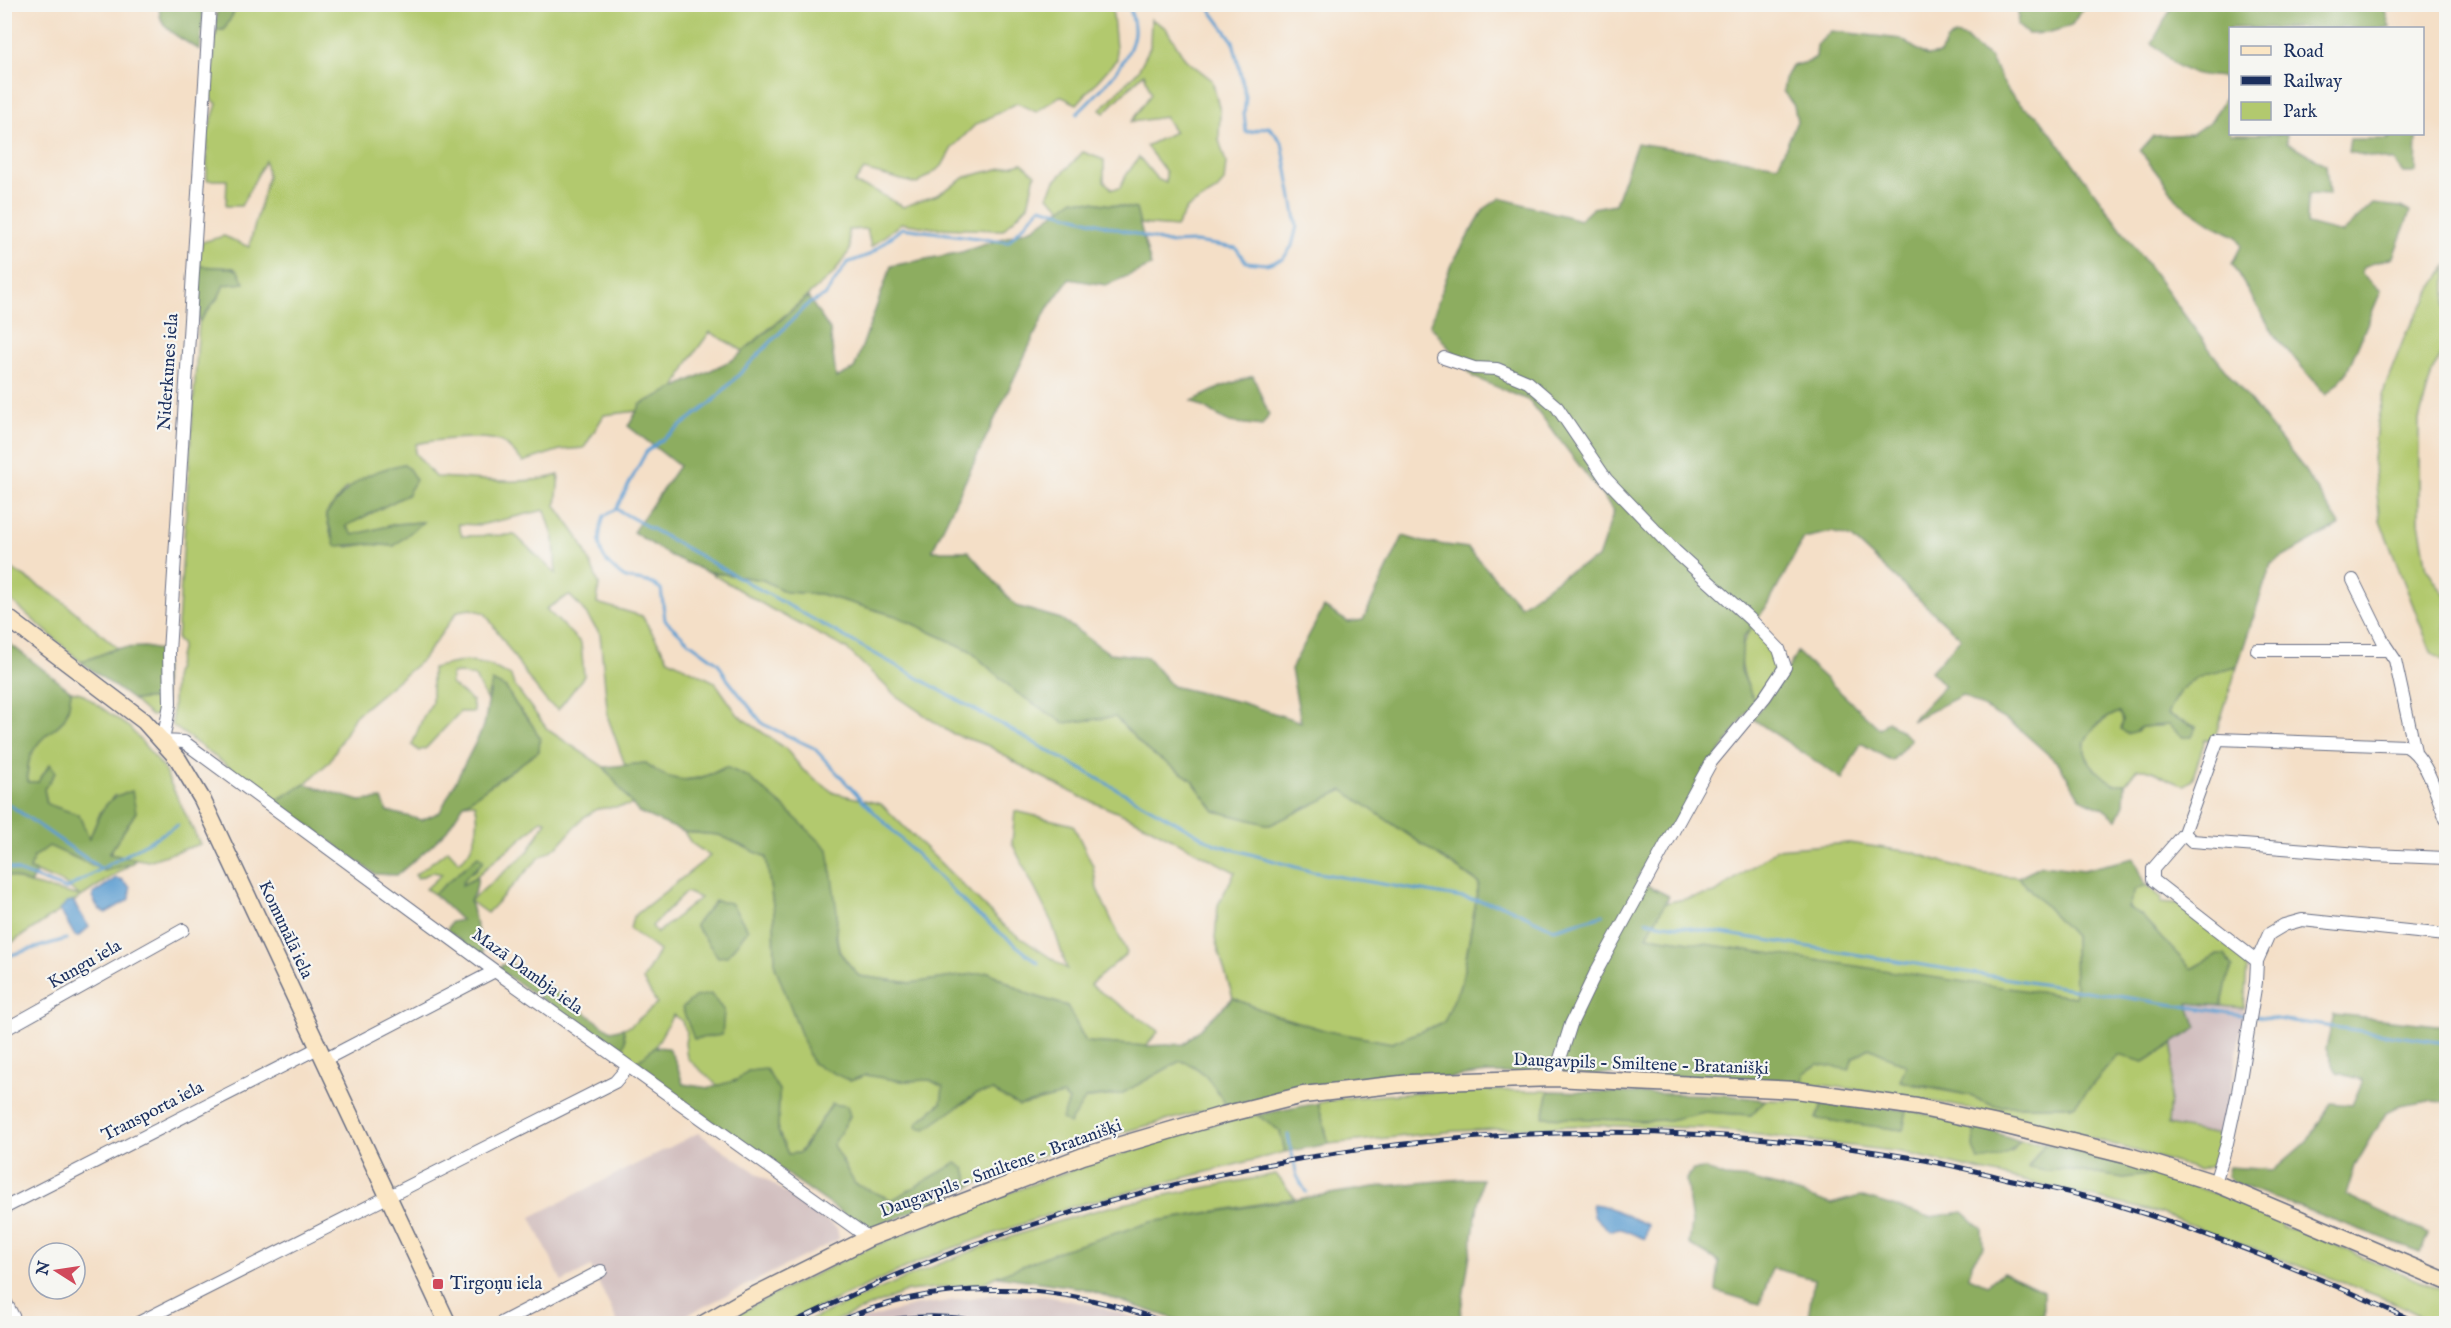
<svg xmlns="http://www.w3.org/2000/svg" width="2451" height="1328" font-family="'IM FELL English',serif">
<rect width="100%" height="100%" fill="#f6f6f2"/>
<filter id="ink" filterUnits="userSpaceOnUse"><feTurbulence type="fractalNoise" baseFrequency=".0167" numOctaves="2"/><feDisplacementMap in="SourceGraphic" scale="12" xChannelSelector="R" yChannelSelector="G"/><feConvolveMatrix kernelMatrix="1 2 1 2 8 2 1 2 1" color-interpolation-filters="sRGB"/></filter>
<filter id="wash" filterUnits="userSpaceOnUse"><feTurbulence type="fractalNoise" baseFrequency=".008" numOctaves="4" result="noise"/><feDisplacementMap in="SourceGraphic" scale="24" xChannelSelector="R" yChannelSelector="G"/><feGaussianBlur stdDeviation="1.35" result="paint"/><feColorMatrix in="noise" values="0 0 0 0 0 0 0 0 0 0 0 0 0 0 0 0 0 1.4 0 .05"/><feComposite in="paint" operator="in"/></filter>
<g filter="url(#wash)">
<rect width="100%" height="100%" fill="#f4dfc7"/>
<!-- industrial -->
<path fill="#d2bfbf" d="M2187 1003 2244 1008 2224 1136 2168 1125 2174 1043 2197 1028Z
M698 1133 837 1228 839 1239 671 1323H618L591 1267 562 1282 531 1217Z
M990 1295 1046 1296 1097 1306 1153 1323H851L913 1306Z"/>
<!-- green -->
<path fill="#b2c96e" stroke="#667c66" stroke-width="1.5" fill-rule="evenodd" d="M238 5H1112L1117 59 1077 104 1060 96 1036 112 1017 103 975 125 952 148 942 166 917 184 864 170 854 184 872 189 903 207 937 195 966 177 1022 163 1035 174 1028 205 1003 230 934 228 901 223 871 247 867 229 848 230 850 250 833 274 743 351 710 332 690 359 675 388 641 404 637 411 604 415 584 448 560 450 523 462C517 456 510 447 502 442 488 434 432 440 416 444L415 453 435 477C477 478 518 487 559 475L556 506 578 537 590 562 599 584 597 603 642 616 668 659 715 682 738 715 786 749 803 770 834 793 881 804 1006 928 1067 969 1052 923 1012 843 1015 811 1073 825 1093 866 1097 889 1127 953 1090 985 1159 1031 1146 1046 1086 1042 1067 1006 1028 994 989 972 911 983 859 976C837 953 835 943 837 912L726 767C696 783 672 786 646 763L625 765 608 718 600 634 581 607 569 595 546 609 581 643 584 676 558 710 547 702 529 679 485 613 471 609 458 611 422 660 355 716 329 762 305 784 275 801 172 725 174 678 182 645 177 640 199 322 219 296 224 284 243 283 234 268 197 266 202 242 224 236 249 247 268 176 265 161 241 206H226L227 180H207V134L217 104 211 98 216 30H224ZM346 488 407 495 346 526 353 535 396 524 422 522 394 546 368 544 348 547 331 536 326 514ZM545 510 554 539 556 574 515 535 462 536 458 524 480 525Z
M1151 19 1166 28 1185 59 1212 80 1220 111 1219 140 1226 163 1224 182 1216 191 1187 208 1176 227 1140 224 1135 209 1074 199 1062 208 1048 196 1055 181 1083 152 1104 160V181L1112 189 1120 188 1125 177 1139 157 1157 179 1166 183V172L1146 146 1175 132 1165 117 1131 122 1151 94 1144 73 1104 113 1100 110 1138 71 1150 47Z
M2446 266V349L2433 369 2419 420V522L2427 569 2446 597V663L2431 652 2380 520 2373 459 2377 423 2386 384 2406 333Z
M4 564 60 599 118 648 81 662 5 595Z
M709 572 763 580 786 592 820 594 896 616 969 650 1017 693 1064 723 1115 717 1148 751 1191 779 1215 811 1270 825 1343 790 1479 884 1462 981 1444 1022 1392 1043 1327 1031 1274 1015 1233 998 1215 939 1218 905 1235 872 1138 821 1081 797 1023 767 989 746 951 733 895 695 847 649 771 609Z
M1753 625C1785 662 1782 663 1754 701 1742 673 1733 652 1753 625Z
M465 661 489 665 511 676 514 685 548 730 604 767 633 805 597 809 584 817 559 845 538 859 487 913 470 901 528 852 546 821 541 820C529 834 516 843 502 854 488 866 478 877 462 886L465 876 477 869 478 857 434 894 426 889 442 874 433 872 418 878 415 875 448 850 459 862C476 850 481 822 475 803L464 804 539 751 531 723 516 705 506 688 489 690 487 701 475 677 460 673 451 674V684L472 701 474 712H460L426 748 419 751 412 745 423 717 432 703V668Z
M2237 667 2214 740H2205L2192 780 2185 785C2166 783 2157 767 2137 769L2125 784 2113 785C2106 778 2094 770 2089 761 2074 738 2101 720 2119 712L2123 720 2141 727 2168 725 2183 737 2196 727 2167 714C2185 674 2198 677 2237 667Z
M164 689 165 703 157 715 151 716 133 700 157 698Z
M71 691 81 693 130 728 162 766 200 844 148 861 109 854 136 812 115 795 101 811 89 840 79 815 47 804 44 789 49 765 38 783 28 782C25 761 33 745 50 732 55 728 61 724 64 719 69 711 70 701 71 691Z
M684 832 719 835 766 857 774 912 775 966 789 999 850 1081 866 1075 901 1081 930 1080 944 1087 941 1103 918 1122 963 1104 977 1094 993 1091 1019 1106 1063 1095 1069 1101 1121 1094 1180 1061C1204 1066 1213 1086 1226 1105L1100 1138H1081L970 1187 965 1169 923 1183 892 1200 855 1184 833 1145 850 1116 832 1104 799 1153 788 1154 778 1131 779 1090 748 1071 737 1080 718 1086 687 1058 685 1043 687 1032 681 1020 673 1015 655 1047 635 1064 622 1051 625 1038 623 1028 630 1026 657 1004 643 980 659 951 630 929 633 917 710 856 691 843ZM686 892 700 898 657 933 652 926Z
M1849 843 1912 852 1978 873 2018 877 2074 936 2075 997 1946 981 1647 936 1665 903 1715 893 1777 849Z
M49 846 104 871 123 864H131L5 947V874L30 884 80 896 62 882 30 870 33 858Z
M2146 885 2162 898 2161 903 2182 905 2245 958 2247 967 2244 1008 2221 1006C2229 982 2227 978 2216 955L2191 969 2140 914 2128 907 2135 889Z
M2174 1043 2168 1125 2224 1136 2211 1166 2200 1170C2157 1158 2115 1144 2072 1133 1984 1109 1893 1093 1803 1083L1804 1073 1818 1064 1853 1058 1869 1048 1907 1065 1901 1081 1918 1086 1968 1095 1994 1106H2074L2118 1055 2144 1062Z
M1460 1090 1549 1091 1543 1117 1669 1120 1705 1112 1751 1115 1765 1100 1824 1101 1816 1118 1902 1130 1907 1110 1975 1125 2012 1152 2020 1141 2045 1143 2028 1167 2047 1171 2064 1169 2124 1178 2156 1174 2251 1205 2279 1218 2281 1227 2302 1231 2446 1292V1323H2435L2391 1301 2160 1213 1901 1152 1701 1128 1589 1125 1455 1131 1329 1144 1318 1103 1344 1098Z
M1257 1115 1280 1131 1285 1152 1074 1206 936 1254 785 1323 715 1324 868 1248 1048 1178 1218 1123Z
M1276 1174 1295 1198 1151 1222 997 1276 983 1283 908 1291 830 1323 801 1324C898 1280 996 1237 1098 1210 1157 1195 1217 1186 1276 1174Z"/>
<!-- forest -->
<path fill="#8dad61" stroke="#546e60" stroke-width="1.5" d="M2379 4 2384 7 2390 28H2230V134H2287V142L2326 165 2329 195 2308 194 2307 224 2342 233 2373 204 2401 207 2410 212 2393 257 2365 266 2361 273 2381 291 2346 374 2326 395 2275 336 2232 264 2241 246 2237 237 2213 225 2180 203 2140 151 2153 136 2192 134 2212 120 2229 91 2223 77C2183 75 2180 69 2152 43L2173 5Z
M160 5H204L200 50C183 39 155 29 160 5Z
M217 5H238L224 30H216Z
M2019 5V4L2085 5 2071 26 2047 33 2028 34 2017 25Z
M1831 31 1901 39 1927 56 1940 54 1946 42 1955 35 1966 38 1977 49 1990 57 2008 91 2022 106 2040 118 2213 354 2301 465 2340 525 2271 564 2237 667C2199 677 2185 674 2167 714L2196 727 2192 737H2183L2168 725 2141 727 2137 731 2127 734 2121 729 2123 720 2119 712C2100 720 2074 738 2089 761 2094 770 2106 778 2113 784H2125L2124 804 2117 819 2102 808 2080 798 2060 765 2016 726 1962 695 1911 721 1944 686 1931 671 1961 638 1852 538 1832 532 1804 538 1769 603 1743 638 1741 670 1754 701 1636 880 1669 896 1647 936C1790 955 1932 979 2075 997L2074 936 2018 877 2042 865 2083 870 2134 858 2146 885 2135 890 2128 908 2140 914 2191 969 2216 955H2225L2233 967C2225 978 2226 993 2221 1006L2188 1003 2197 1028 2144 1062 2118 1055 2074 1106H1994L1968 1095 1900 1081 1906 1065 1869 1048 1853 1058 1849 1070 1818 1064 1804 1073 1803 1083 1626 1074 1488 1073 1226 1105C1213 1086 1204 1066 1180 1061L1121 1094 1086 1098 1069 1124 1062 1119 1069 1101 1063 1095 1019 1106 993 1091 976 1094 926 1129 917 1127 918 1122 941 1103 943 1087 930 1080 901 1081 866 1075 850 1081 812 1063 775 966 774 912 766 857 719 835 684 832 638 812 604 767 646 763C672 786 696 783 726 767L748 777 784 807 828 849 837 912 836 936 839 952 859 976 911 983 989 972 1028 994 1067 1006 1086 1042 1146 1046 1184 1044 1233 998 1274 1015 1327 1031 1392 1043 1444 1022 1462 981 1479 883 1343 790 1270 825 1215 811 1191 779 1148 751 1115 717 1064 723 1017 693 969 650 896 616 820 594 786 592 763 580 705 571 669 555 633 532 679 466 628 426 641 404 734 359 808 297 830 330 836 378 854 369 891 266 962 252 1034 228 1074 199 1136 209 1151 266 1106 285 1069 279 1047 309 932 551H968L1016 606 1061 619 1109 653 1147 657 1172 686 1240 702 1301 722 1291 669 1324 607 1348 622 1363 620 1403 536 1423 542 1468 548 1520 606 1567 573 1598 558 1614 511 1530 401 1473 377 1430 325 1450 267 1484 209 1500 198 1580 220 1593 208 1615 204 1637 143 1778 165 1797 121 1794 106 1783 91 1785 79 1792 66 1808 62 1816 57 1817 45Z
M2387 134H2417L2416 173H2403L2394 161 2348 152 2350 139H2389Z
M197 266 233 268 238 271 244 283 224 285 219 296 199 322 197 312 199 294Z
M1253 376 1269 415 1262 426 1229 422 1192 401 1221 387Z
M403 464 409 469 416 480 407 495 346 526 353 535 396 524 423 522 394 546 368 544 335 546 326 514C351 482 363 473 403 464Z
M5 640 71 691C70 701 69 710 64 719 61 724 55 728 50 732 33 745 25 761 28 782H38L50 764 56 772 44 789 47 804 79 815 89 839C101 814 101 798 132 791L136 812 109 854 135 859 133 863 105 871 49 846 33 858 30 870 36 872 30 884 5 874Z
M145 647 165 651 164 689 157 698 133 700 81 662 118 648Z
M1797 652 1880 729 1888 721 1911 739 1892 761 1861 743 1842 779 1753 719 1783 678Z
M492 681 506 688 516 705 531 723 540 738 539 751 464 804 447 830 431 846 397 875 375 874 275 801 305 784 360 801 382 799 387 811 422 820 440 812 484 726Z
M478 856 484 861C476 870 466 873 462 885L478 877 476 889 470 901 485 959 447 930 451 922 461 920 434 894Z
M715 901 731 903 748 930 727 956 718 957 695 925Z
M511 964 543 983 611 1031 623 1028 625 1041 622 1051 615 1050 498 969 502 965Z
M711 994 724 1011 722 1035 694 1039 682 1008 695 997Z
M2334 1014 2446 1026V1102L2429 1101 2400 1106 2386 1113 2355 1166 2346 1195 2428 1234 2420 1252 2245 1187 2232 1182 2227 1175 2229 1167 2274 1170 2307 1141 2331 1103 2352 1105 2363 1080 2337 1073 2326 1049Z
M655 1047 668 1048 676 1062 683 1084 709 1088 737 1080 748 1071 766 1069 779 1090 778 1131 788 1154 800 1153 832 1104 847 1106 850 1116 833 1145 855 1184 892 1200 956 1163 965 1169 970 1187 878 1226 864 1228 632 1066Z
M1549 1091 1727 1095 1765 1100 1751 1115 1705 1112 1669 1120 1641 1121 1543 1117Z
M1824 1101 1907 1110 1903 1130 1816 1119Z
M1318 1103 1329 1144 1285 1152 1280 1131 1257 1115Z
M1975 1125 2020 1141C2008 1156 1997 1159 1978 1161L1973 1147Z
M2045 1143 2123 1162 2156 1174 2124 1178 2064 1169 2047 1171 2028 1168Z
M1705 1169 1725 1177 1750 1179 1780 1187 1831 1204 1860 1196 1929 1217 1963 1212 1982 1229 1983 1248 1971 1264 1969 1277 1987 1285 2003 1272 2043 1291V1314L2022 1324 1809 1323H1807L1814 1279 1772 1268 1760 1304 1716 1291 1719 1262 1689 1244 1692 1224 1686 1179 1693 1170Z
M1462 1179H1482L1459 1323H1186L1082 1288 997 1276 1056 1252 1151 1222 1374 1187Z"/>
<!-- water -->
<path fill="#5e9fd1" stroke="#3c6798" stroke-width="1.5" d="M116 878 122 880 130 887V899L106 913C99 911 93 902 93 894Z
M73 901 89 927 79 936H75L60 910 67 902Z
M1592 1204C1611 1205 1629 1218 1648 1225L1645 1239 1619 1228 1609 1231 1594 1216Z"/>
<g fill="none" stroke-linecap="round" stroke-linejoin="round">
<!-- stream -->
<path stroke="#5e9fd1" stroke-width="3" d="M1206 4 1233 41 1246 97 1244 113 1246 132C1255 133 1260 127 1269 127L1282 142 1297 226 1292 246 1283 259 1266 264 1246 262 1236 248 1196 242 1167 243 1041 207 1008 242 902 228 869 255 847 263 825 296 808 304 711 403 646 452 616 509 1215 844 1313 872 1503 905 1554 929 1603 915
M1077 114C1097 94 1131 62 1134 33 1135 24 1131 13 1129 4
M616 509 604 516C597 538 596 555 615 570 619 573 622 577 626 578 642 582 647 579 661 589L665 620 689 642 718 663 728 680 763 724 814 748 864 802 972 910 1038 963
M4 801 100 868
M4 866 66 889 178 825
M1646 921 2155 1002 2243 1015
M4 957 66 939
M2256 1016 2446 1043
M1288 1135 1297 1176 1306 1192"/>
</g>
</g>
<g filter="url(#ink)">
<g fill="none" stroke-linecap="round" stroke-linejoin="round">
<!-- street casing -->
<g stroke="#676d83" stroke-width="14">
<path id="street" d="M210 4 169 652 170 704 163 741 184 742 495 971 869 1238
M1444 358 1474 368 1497 369 1528 382 1557 407 1606 479 1675 551 1750 619 1779 649 1785 667 1765 697 1711 762 1595 974 1571 1024 1554 1078
M2353 580 2385 645 2395 660 2415 751
M2257 650H2388
M2446 819C2437 797 2427 757 2406 746L2218 739 2184 833 2192 841 2372 855 2446 858
M2184 833 2153 869V880L2257 961
M4 1030 183 930
M324 1060 495 971
M2215 1183 2227 1143 2238 1092 2256 982 2257 961 2269 934 2284 925 2302 920 2446 935
M4 1208 318 1048
M4 1299 17 1324
M136 1324 615 1082 628 1067
M499 1324 601 1271"/>
</g>
<!-- secondary casing -->
<g stroke="#676d83" stroke-width="19">
<path id="secondary" d="M4 615 144 721 178 759 202 799 448 1324
M703 1324 741 1302 869 1238 1083 1156 1223 1115 1303 1095 1410 1083 1554 1078 1796 1090 1917 1107 2003 1125 2129 1156 2215 1183 2446 1281"/>
</g>
<!-- street -->
<use href="#street" stroke="#fff" stroke-width="12"/>
<!-- secondary -->
<use href="#secondary" stroke="#fbe6c4" stroke-width="16"/>
<!-- rail casing -->
<g stroke="#1b2f5e" stroke-width="5">
<path id="rail" d="M790 1324C859 1291 929 1259 1001 1235 1294 1135 1607 1105 1913 1158 1944 1163 1974 1171 2004 1178 2043 1187 2082 1194 2120 1206 2223 1237 2322 1278 2420 1324
M833 1324C939 1275 1062 1281 1169 1324
M869 1324C909 1315 951 1314 990 1324"/>
</g>
<!-- rail -->
<use href="#rail" stroke="#f6f6f2" stroke-width="3" stroke-dasharray="9" stroke-linecap="butt"/>
</g>
</g>
<!-- markers -->
<rect fill="#d1495b" stroke="#f6f6f2" stroke-width="2" x="432" y="1278" width="12" height="12" rx="3"/>
<g text-anchor="middle" dominant-baseline="central" stroke-width="4.5" stroke-linejoin="round" paint-order="stroke">
<!-- street labels -->
<g font-size="18" fill="#1b2f5e" stroke="#f6f6f2">
<text transform="translate(169 372) rotate(-86)">Niderkunes iela</text>
<text transform="translate(285 930) rotate(65)">Komunālā iela</text>
<text transform="translate(85 965) rotate(-30)">Kungu iela</text>
<text transform="translate(527 972) rotate(36)">Mazā Dambja iela</text>
<text transform="translate(1641 1065) rotate(2)">Daugavpils - Smiltene - Bratanišķi</text>
<text transform="translate(153 1112) rotate(-27)">Transporta iela</text>
<text transform="translate(1001 1169) rotate(-20)">Daugavpils - Smiltene - Bratanišķi</text>
</g>
<!-- poi labels -->
<g font-size="18" fill="#1b2f5e" stroke="#f6f6f2" text-anchor="start">
<text x="450" y="1284">Tirgoņu iela</text>
</g>
</g>
<!-- margin -->
<rect width="2451" height="1328" fill="none" stroke="#f6f6f2" stroke-width="24"/>
<!-- legend -->
<rect x="2229" y="27" width="195" height="108" fill="#f6f6f2" stroke="#9ea6b7" stroke-width="1.5"/>
<rect x="2241" y="46" width="30" height="9" fill="#fbe6c4" stroke="#9ea6b7" stroke-width="1.5"/>
<text x="2283" y="57" font-size="18" fill="#1b2f5e">Road</text>
<rect x="2241" y="76" width="30" height="9" fill="#1b2f5e" stroke="#9ea6b7" stroke-width="1.5"/>
<text x="2283" y="87" font-size="18" fill="#1b2f5e">Railway</text>
<rect x="2241" y="102" width="30" height="18" fill="#b2c96e" stroke="#9ea6b7" stroke-width="1.5"/>
<text x="2283" y="117" font-size="18" fill="#1b2f5e">Park</text>
<!-- north arrow -->
<g transform="translate(57 1271) rotate(282)"><circle r="28" fill="#f6f6f2" stroke="#9ea6b7" stroke-width="1.5"/>
<path d="M0-4.5L10 22L0 15L-10 22Z" fill="#d1495b"/>
<text y="-9" font-size="16" font-weight="bold" text-anchor="middle" fill="#1b2f5e">N</text>
</g>
</svg>
